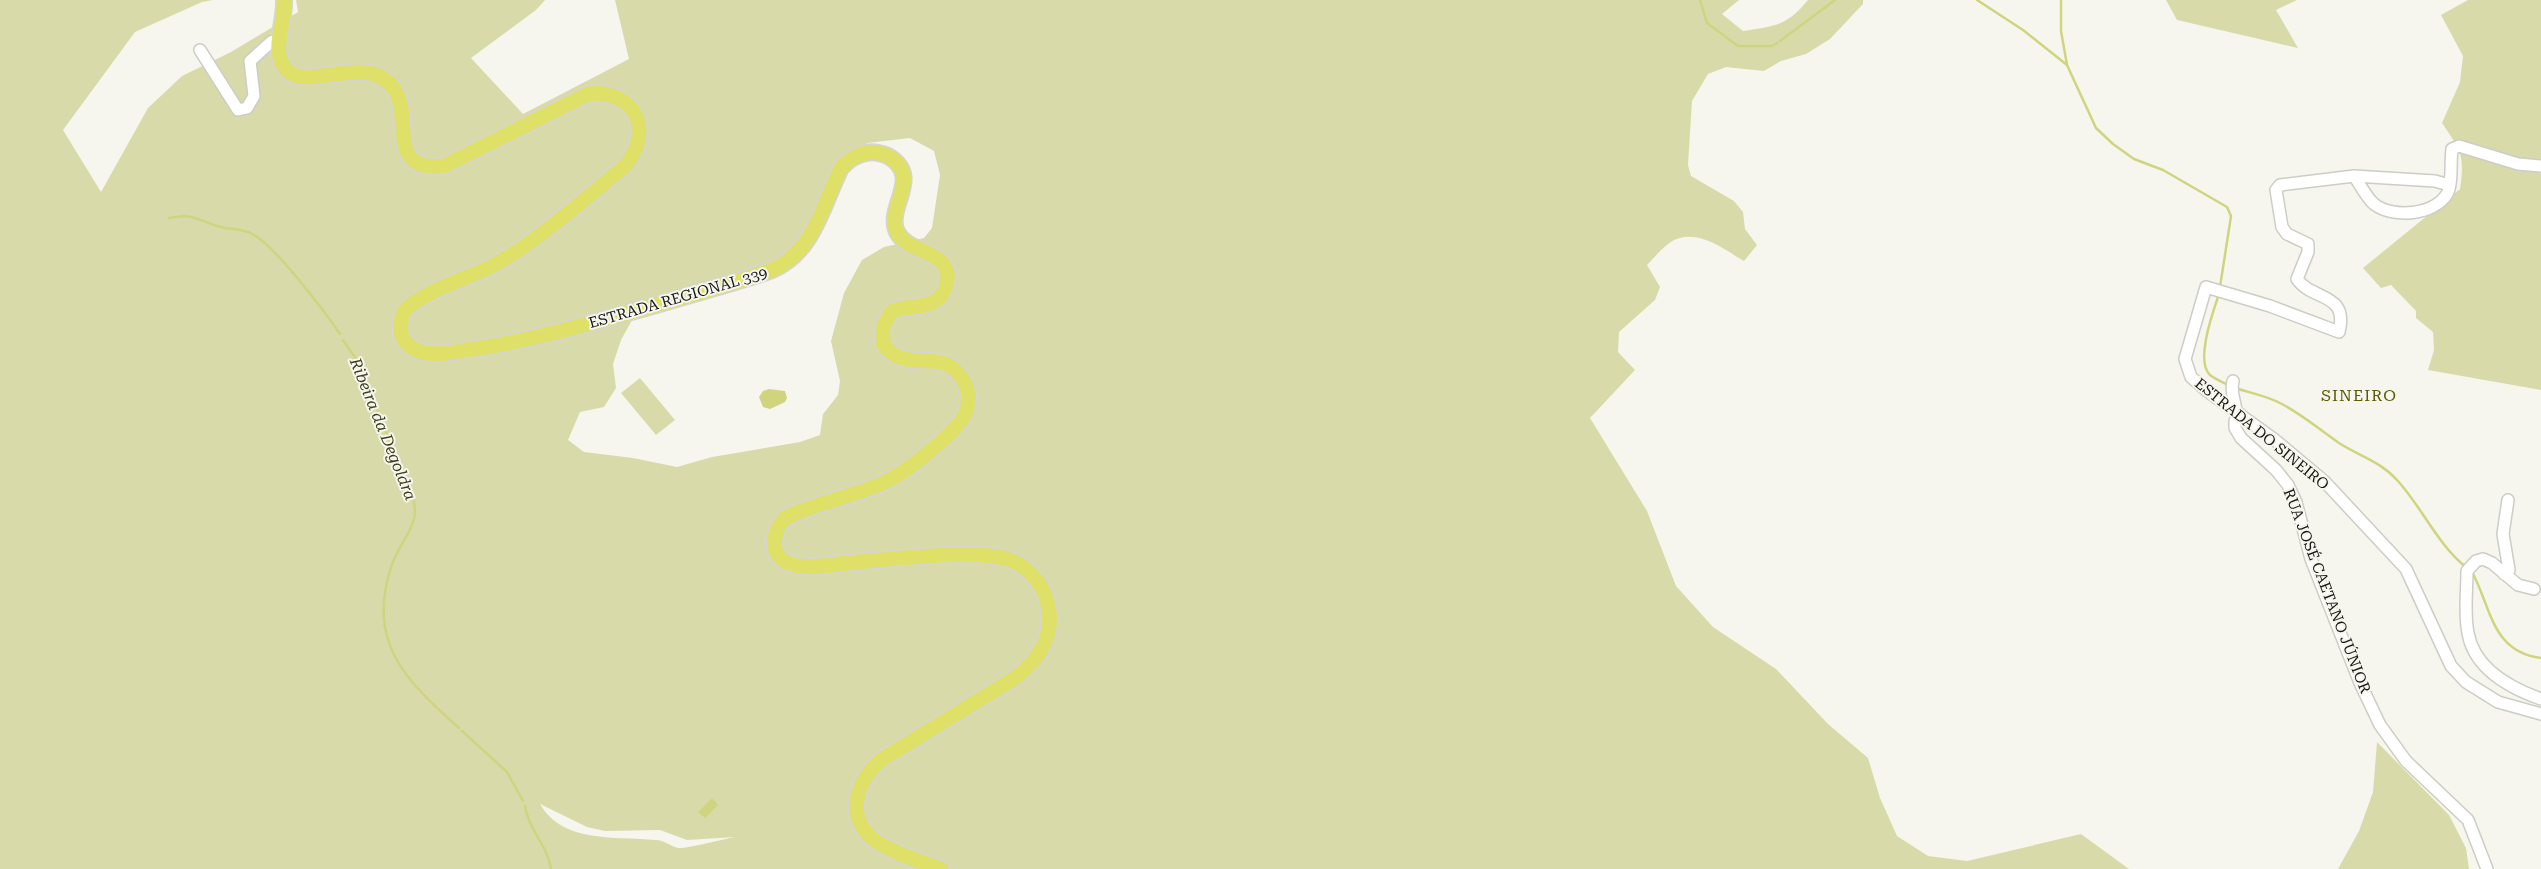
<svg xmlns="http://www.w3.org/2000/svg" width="2541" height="869" font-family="'Roboto Serif',serif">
<rect width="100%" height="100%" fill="#f6f6ee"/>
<!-- green -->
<path fill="#d8dba9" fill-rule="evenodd" d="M0 0H213L202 2 135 32 63 130 101 192 148 108 182 76 231 52 298 12 296 0H545L536 10 471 58 523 114 629 59 615 0H1739L1722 14 1743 31C1775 26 1787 26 1808 0H1863V4L1830 39 1806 54 1781 61 1764 71 1726 67 1708 74 1692 101 1688 165 1691 176 1734 201 1743 212 1745 229 1757 245 1744 261C1726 251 1703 232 1680 238 1667 241 1656 256 1647 265L1660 287 1655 300 1619 332 1618 352 1635 370 1590 418 1647 511 1676 586 1713 627 1776 669 1828 724 1868 758 1880 798 1897 836 1928 856 1967 861 2081 834 2129 869H0ZM910 138 934 151 940 175 932 228 924 238 884 247 862 260 844 293 831 341 840 381 838 395 823 414 820 435 800 442 712 457 677 467 633 458 584 452 568 440 580 412 604 407 616 388 613 364 621 340 642 302 782 267 858 153 867 143ZM540 804 587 827 605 831 660 830 687 840 735 837C724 839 686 849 678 848 670 846 664 840 656 840 616 836 563 844 540 804Z
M2166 0H2297L2276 10 2298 48 2177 20Z
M2468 0H2541V390L2428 370 2434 350 2433 332 2416 318V311L2391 285 2381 288 2363 268 2460 189C2465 155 2461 151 2442 123L2460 82 2463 56 2441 15Z
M640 378 675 420 656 435 621 393Z
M2377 742 2449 815 2466 848 2469 869H2338L2359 831 2373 792Z"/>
<!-- water -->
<path fill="#d0d47f" d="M769 389 785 391 787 398 785 402 770 409 763 407 759 397 763 391Z
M712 798 718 805 705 818 698 812Z"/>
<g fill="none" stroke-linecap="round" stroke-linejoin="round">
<!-- stream -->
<path stroke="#d0d47f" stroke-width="2.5" d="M1700 0 1707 23 1738 46H1772L1777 43
M1977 0 2023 30 2067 65 2096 128 2113 144 2134 159 2163 170 2227 207 2231 216 2220 287
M2061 0V31L2067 65
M1780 41 1835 0
M169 218C193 213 195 219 217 226 230 230 242 228 254 235 275 246 325 312 340 334
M2219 294C2213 312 2195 361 2210 375 2215 379 2222 382 2228 385
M343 340 356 359 414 500C414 505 416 513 414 519 410 534 398 548 392 564 366 642 404 679 459 728
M2235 388C2250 393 2268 396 2282 404 2303 415 2320 430 2339 443 2359 456 2380 461 2397 480 2422 507 2437 544 2466 567
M2472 572C2491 606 2491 652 2541 658
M462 731 507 772 523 801
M525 806C528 829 548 846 551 869"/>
<!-- minor casing -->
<g stroke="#cccdc5" stroke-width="14">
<path id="minor" d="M200 50 238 110 247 108 254 96 250 61 271 42 280 39
M2541 166 2518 164 2459 146 2452 149C2450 162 2453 183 2447 194 2434 215 2393 219 2374 204 2366 197 2360 184 2354 176L2280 185 2276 190 2282 227 2287 234 2308 244V252L2297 279C2312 301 2349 292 2339 332L2270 306 2206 287 2185 359 2191 377 2207 391 2275 440 2324 481 2406 569 2451 666 2466 682 2498 702 2541 714
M2354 176 2435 181 2449 185
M2233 381C2230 392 2235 400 2236 411
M2240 414 2235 421V428L2241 438 2276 470 2288 485 2296 502 2311 559 2360 683 2380 725 2406 761 2468 820 2487 869
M2504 574 2509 570 2503 534 2508 500
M2534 589 2518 585 2492 563 2483 559 2476 561 2467 571C2467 591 2464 614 2468 633 2474 668 2510 688 2541 699"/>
</g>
<!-- major casing -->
<g stroke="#d5d5d5" stroke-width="18">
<path id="major" d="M284 0C285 18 277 37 279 53 289 110 366 41 396 92 412 121 386 172 444 166L588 94C636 89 655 132 624 167 583 200 542 238 496 264 468 279 426 289 404 311 398 327 399 344 418 351 433 357 452 352 467 350 534 341 598 321 663 303 699 292 737 283 772 270 814 252 822 206 841 168 848 160 855 155 866 153 873 151 881 153 888 156 924 177 885 207 897 232 908 255 952 249 947 282 946 289 942 297 935 301 922 309 905 305 891 312L883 327V344C906 375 935 348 958 373 968 384 971 399 966 412 958 432 905 473 885 482 853 497 817 502 785 518 772 532 768 557 791 564 809 570 829 565 847 563 885 560 982 547 1013 561 1034 571 1046 589 1049 611 1053 640 1036 662 1015 678L881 760C855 783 844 818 877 842 895 854 920 861 941 869"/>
</g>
<!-- minor -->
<use href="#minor" stroke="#fff" stroke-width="11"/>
<!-- major -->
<use href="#major" stroke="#dfe068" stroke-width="15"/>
</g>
<g text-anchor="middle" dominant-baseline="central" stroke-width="4" stroke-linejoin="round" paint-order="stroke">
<!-- street labels -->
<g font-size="15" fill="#171714" stroke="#f6f6ee">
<text transform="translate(678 298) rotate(-16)">ESTRADA REGIONAL 339</text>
<text transform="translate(2262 434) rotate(39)">ESTRADA DO SINEIRO</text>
<text transform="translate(2327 591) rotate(69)">RUA JOSÉ CAETANO JÚNIOR</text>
</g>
<!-- neighbourhood labels -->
<g font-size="16" letter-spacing="1" fill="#595b00" stroke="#f6f6ee">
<text x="2359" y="395">SINEIRO</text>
</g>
<!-- water labels -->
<g font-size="16" font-style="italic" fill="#3c3e19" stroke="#f6f6ee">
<text transform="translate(383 429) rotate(68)">Ribeira da Degoldra</text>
</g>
</g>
</svg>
